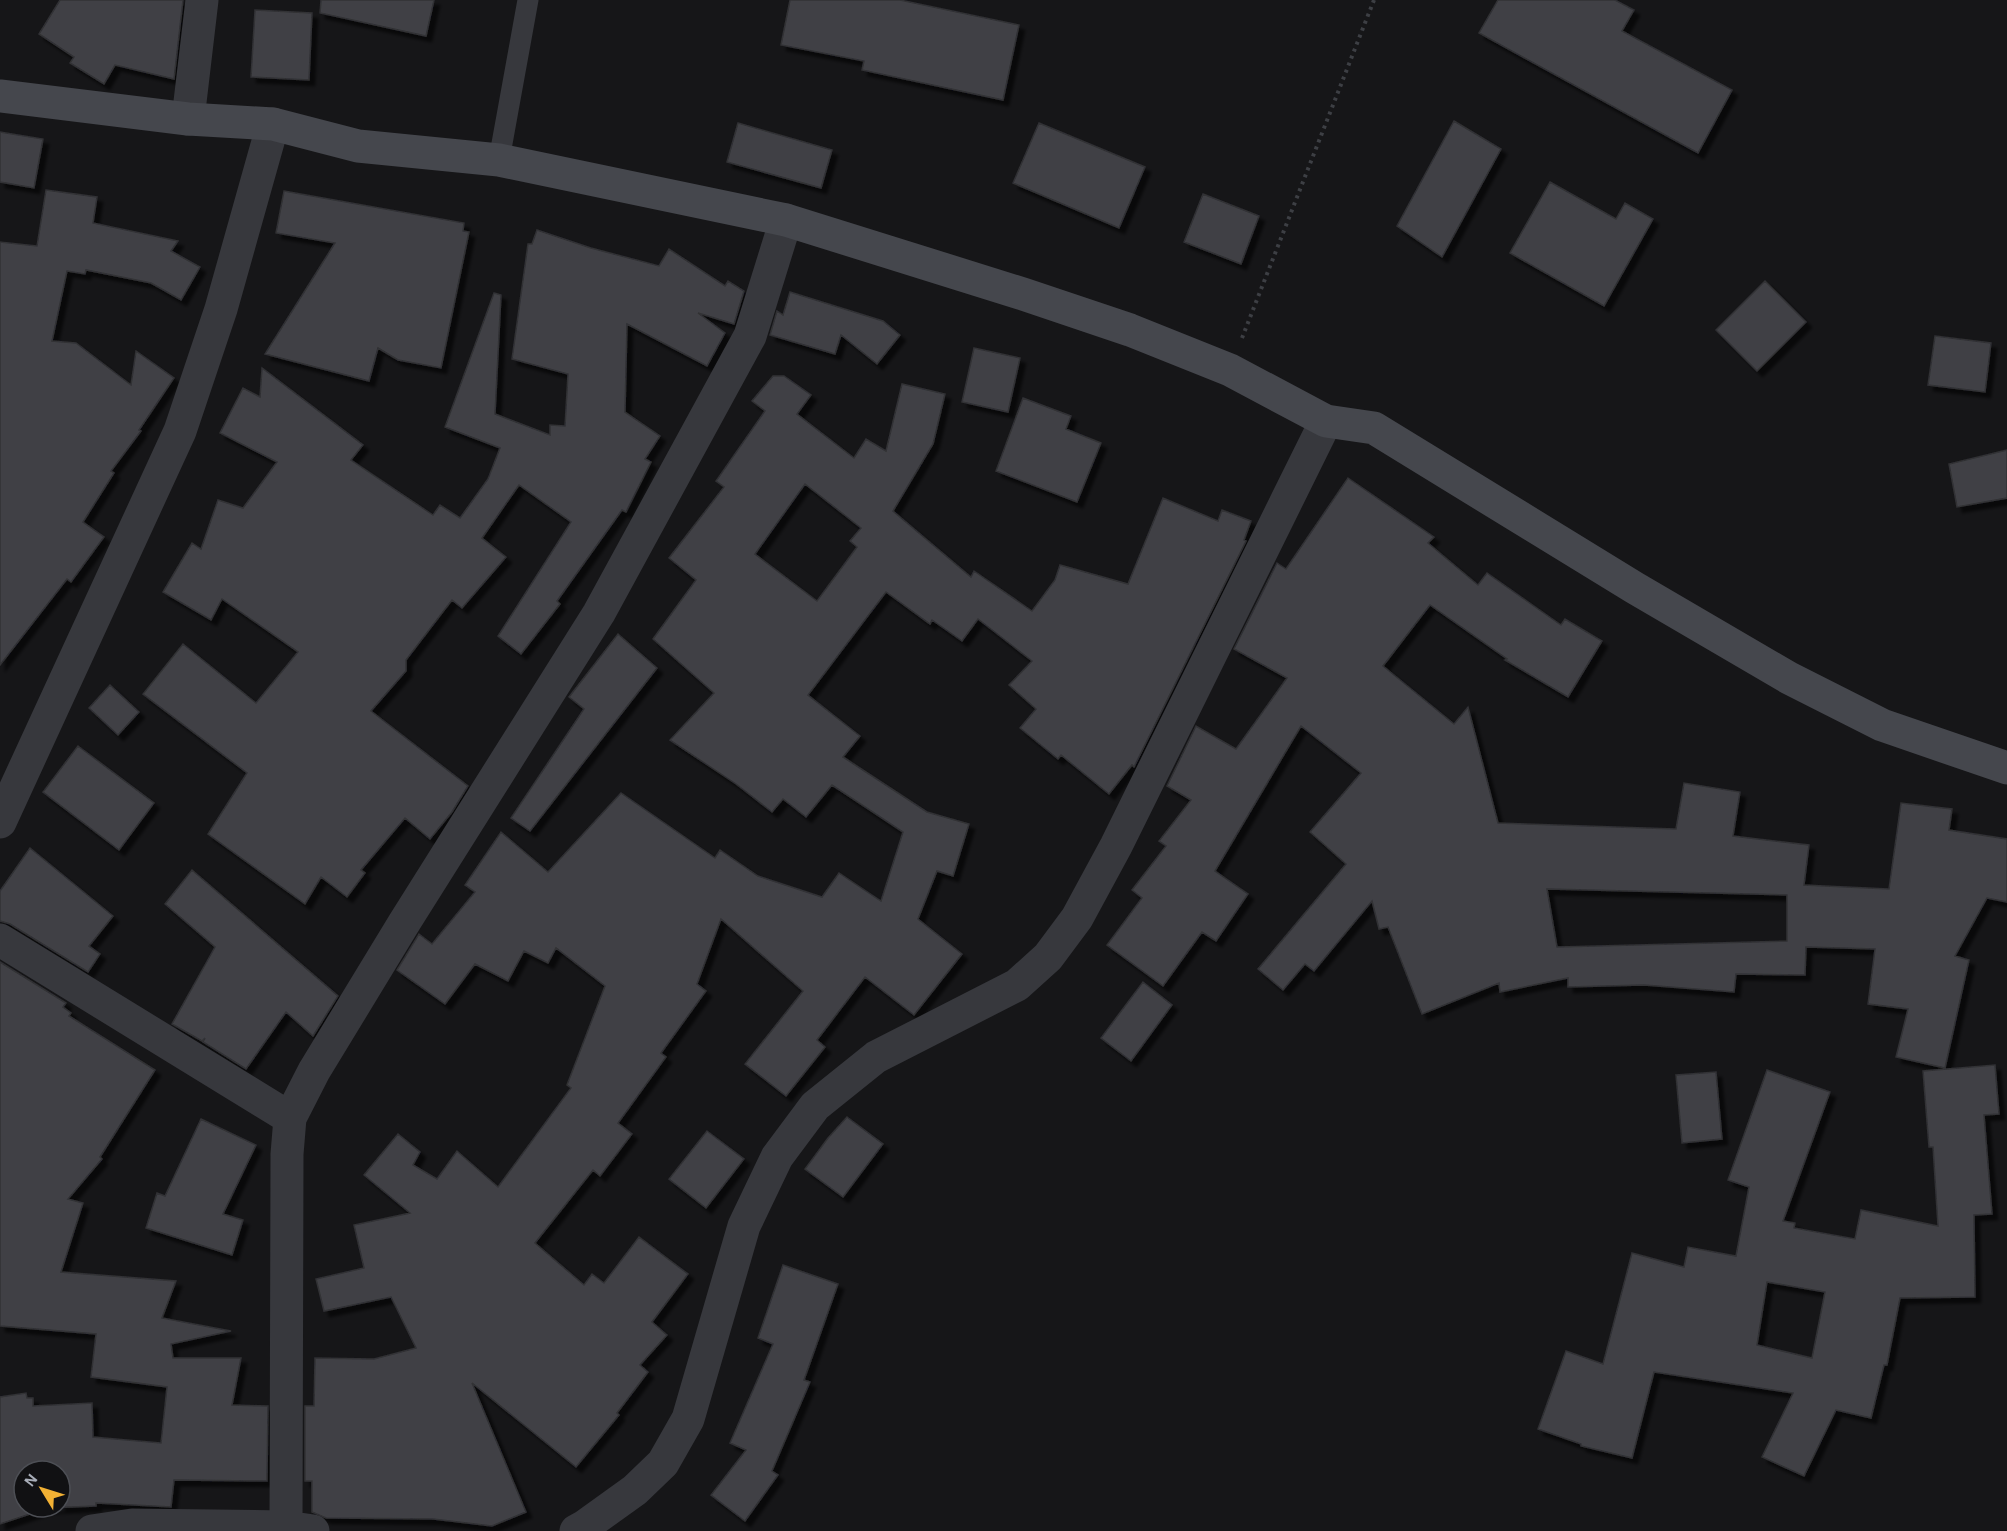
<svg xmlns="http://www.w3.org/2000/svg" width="2007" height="1531" font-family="'Alegreya Sans',sans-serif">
<defs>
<filter id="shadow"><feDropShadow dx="5.5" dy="5.5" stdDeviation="1.5" flood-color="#0009"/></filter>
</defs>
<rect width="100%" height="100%" fill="#161618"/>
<!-- building -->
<path fill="#404145" stroke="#303034" stroke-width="1.5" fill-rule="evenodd" filter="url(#shadow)" d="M60 0H183L174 79 115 65 104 84 70 63 74 57 39 34Z
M321 0H434L426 36 320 13Z
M790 0H900L1019 25 1003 100 862 70 864 61 781 45Z
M1498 0H1615L1634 10 1622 31 1732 90 1698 153 1479 33Z
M255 10 312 13 309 80 251 77Z
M1454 121 1501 149 1442 257 1397 226Z
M738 123 832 150 821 188 727 162Z
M1039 123 1145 167 1119 228 1013 183Z
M0 132 43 139 34 188 0 182Z
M1550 182 1616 219 1625 203 1653 219 1604 306 1510 253Z
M46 190 97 197 93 223 178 241 171 251 200 267 181 300 151 283 86 270 85 274 67 271 52 341 76 343 131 385 136 351 174 378 139 430 141 431 111 471 114 473 83 522 104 537 71 582 67 579 0 665V242L37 246Z
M284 191 464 223 463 231 469 232 441 368 398 360 378 348 369 381 265 354 335 243 276 233Z
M1203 194 1259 216 1241 264 1184 242Z
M537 230 591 248 659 266 669 249 725 286 728 281 744 291 734 324 698 313 725 333 707 366 627 324 625 412 660 436 645 459 651 462 626 512 622 510 557 601 560 604 521 654 498 636 571 522 519 485 482 538 506 557 462 608 452 600 406 660V671L371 711 468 786 452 812 430 839 405 818 361 870 365 873 347 897 321 877 305 904 208 834 247 773 143 694 183 644 256 703 298 652 222 599 211 620 163 592 192 543 201 549 218 500 243 508 277 462 220 433 243 388 260 397 262 368 363 445 351 460 433 515 440 505 460 518 488 479 500 448 445 427 494 293 501 295 495 414 550 435V425L565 426 568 374 512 359 528 244H532Z
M1765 281 1806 322 1757 371 1716 330Z
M790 292 883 321 900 335 877 364 841 335 835 354 770 335 777 311 783 315Z
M1935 336 1991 343 1985 392 1928 385Z
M974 348 1020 358 1008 412 962 402Z
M773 376H784L811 395 797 414 854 458 866 439 886 451 902 384 945 394 933 444 893 511 971 577 974 571 1032 611 1055 580 1060 565 1128 584 1163 498 1218 521 1222 510 1251 521 1244 540 1246 541 1134 767 1132 765 1109 794 1061 755 1058 759 1020 728 1036 709 1009 685 1032 661 978 619 962 641 932 620 930 624 886 592 808 695 860 736 843 757 927 812 969 824 953 876 937 871 918 919 962 954 914 1015 865 977 817 1040 825 1047 786 1096 745 1064 803 991 721 919 697 984 706 991 661 1053 666 1057 618 1123 632 1134 600 1176 593 1170 535 1243 584 1285 592 1274 604 1283 639 1237 688 1274 652 1322 667 1335 640 1365 648 1372 617 1413 619 1415 576 1467 472 1383 526 1512 492 1526 433 1519 326 1518 312 1512V1481H305V1406H314L315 1358 374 1359 416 1348 391 1297 324 1311 316 1279 364 1268 354 1225 410 1213 364 1175 398 1134 420 1152 413 1165 437 1179 457 1151 498 1187 571 1088 567 1085 605 986 556 948 548 963 524 951 508 981 475 964 445 1004 397 970 419 934 432 944 475 892 465 885 501 832 548 872 621 793 715 858 720 850 758 876 822 897 839 873 881 901 903 832 832 785 806 817 783 799 772 812 736 784 670 740 714 693 653 639 696 580 669 558 724 487 716 481 765 411 752 401ZM805 484 861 528 850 541 857 547 817 601 755 554Z
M1023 398 1071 416 1066 429 1101 443 1077 502 996 471Z
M2007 450V498L1957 507 1949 464Z
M1348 478 1434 537 1428 543 1478 585 1487 573 1561 625 1565 619 1602 641 1568 697 1505 660 1507 659 1430 605 1383 666 1454 724 1468 707 1498 823 1676 829 1684 783 1740 792 1733 836 1809 845 1804 885 1889 889 1901 803 1952 809 1949 830 2007 839V902L1987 898 1955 956 1969 960 1945 1068 1896 1057 1908 1009 1868 1004 1875 949 1806 947 1805 975 1736 974 1734 992 1644 985 1568 987V978L1500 992 1499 983 1422 1014 1388 927 1379 929 1372 901 1314 971 1305 964 1283 990 1258 969 1346 864 1310 832 1361 773 1301 726 1215 871 1248 894 1216 941 1202 932 1163 986 1107 945 1142 898 1132 890 1166 846 1159 841 1191 800 1167 786 1196 726 1236 749 1287 678 1234 649 1277 563 1286 569ZM1547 889 1787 895V941L1557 947Z
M618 634 657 668 530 831 511 818 584 709 569 697Z
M110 685 139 712 118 735 89 708Z
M78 746 154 803 119 850 43 792Z
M30 848 113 916 89 946 100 954 88 972 10 924 0 921V891Z
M192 870 338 996 313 1036 286 1012 246 1069 203 1042 205 1038 202 1041 172 1024 215 947 165 904Z
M0 962 66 1003 63 1007 71 1013 69 1016 155 1070 100 1157 102 1159 68 1199 83 1203 61 1272 176 1281 162 1318 231 1331 171 1344 173 1358H241L232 1405 268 1406 267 1481 174 1480 171 1507 96 1503V1506L48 1508 0 1524V1397L26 1393 27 1398H33V1406L92 1403 93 1437 161 1443 167 1387 91 1377 96 1334 0 1326ZM24 1471H60V1507H24Z
M1143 982 1172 1005 1131 1061 1101 1038Z
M1995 1065 1999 1114 1984 1115 1992 1214 1974 1215 1975 1297 1900 1298 1887 1365H1884L1871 1418 1836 1410 1804 1476 1762 1457 1793 1393 1654 1372 1632 1458 1581 1446V1444L1538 1429 1566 1351 1603 1364 1632 1253 1684 1267 1688 1247 1736 1256 1749 1187 1728 1180 1767 1070 1830 1092 1783 1221 1795 1223 1794 1228 1855 1239 1861 1210 1938 1226 1933 1147H1929L1923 1071ZM1767 1282 1825 1292 1812 1358 1757 1345Z
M1716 1072 1722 1139 1682 1143 1676 1075Z
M847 1117 883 1144 843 1197 805 1169 828 1138Z
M201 1119 256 1145 223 1214 243 1220 232 1255 146 1228 157 1193 165 1196Z
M707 1131 744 1159 706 1208 669 1179Z
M783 1265 838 1284 804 1380 810 1382 772 1471 778 1475 745 1521 711 1495 746 1450 730 1443 773 1344 758 1338Z"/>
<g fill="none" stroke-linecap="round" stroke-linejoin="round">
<!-- path -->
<path stroke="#3d3f44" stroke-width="4" stroke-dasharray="3 4.5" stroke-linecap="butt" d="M1242 338 1374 0"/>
<!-- lane -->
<path stroke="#37383d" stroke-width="21" d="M499 160 528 0"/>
<!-- street -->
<path stroke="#37383d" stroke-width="33" d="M188 119 202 0
M0 822 180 431 221 309 273 124
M0 940 290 1118
M286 1527 287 1154 290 1118 314 1071 404 923 599 613 750 336 786 220
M92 1531 132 1525 286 1527 313 1531
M576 1531 585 1526 635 1490 663 1463 688 1419 744 1226 777 1157 815 1106 876 1057 1017 985 1048 957 1077 918 1116 846 1326 421"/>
<!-- secondary -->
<path stroke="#45474d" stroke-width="33" d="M0 96 188 119 273 124 358 146 499 160 786 220 1023 294 1130 330 1230 370 1326 421 1374 428 1635 588 1789 678 1882 725 2007 768"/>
</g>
<!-- north arrow -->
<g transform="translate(42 1489) rotate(308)"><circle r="28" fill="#111113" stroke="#4d4f55" stroke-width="1.5"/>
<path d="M0-4.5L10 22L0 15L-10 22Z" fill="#f2b134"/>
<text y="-9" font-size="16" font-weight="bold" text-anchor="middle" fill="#a8adb8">N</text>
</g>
</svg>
